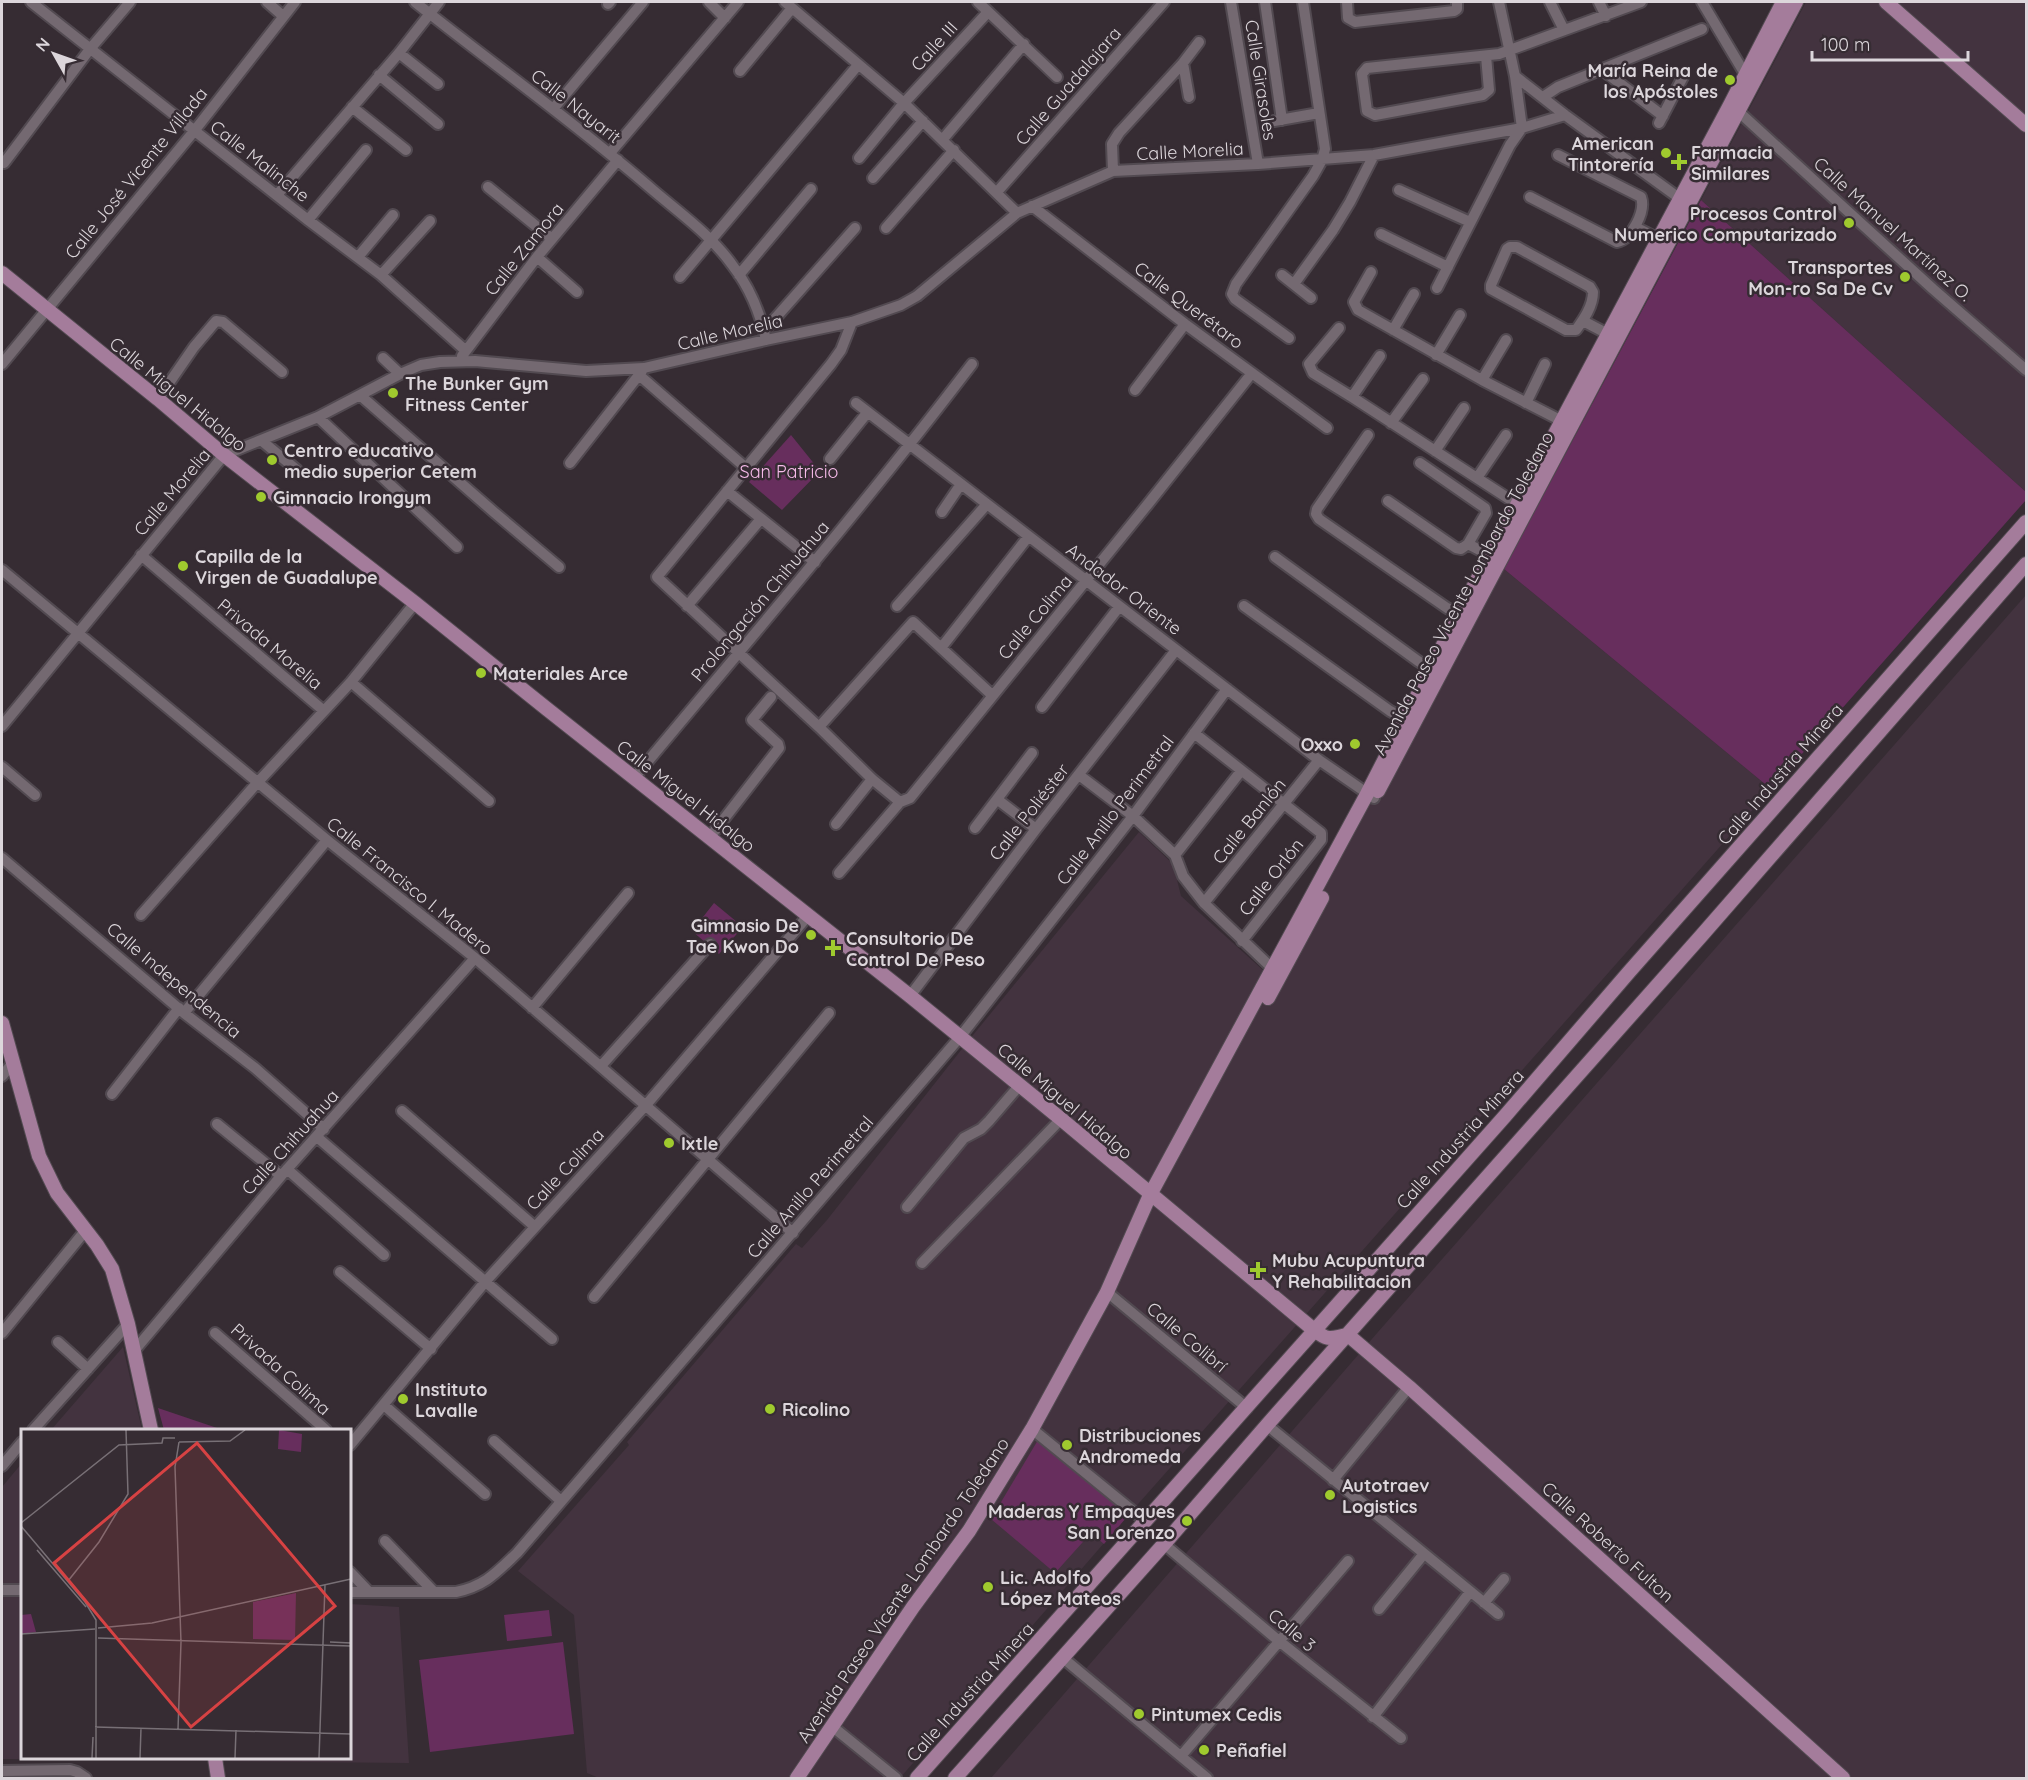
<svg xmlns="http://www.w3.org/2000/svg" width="2028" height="1780" font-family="Quicksand,sans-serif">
<rect width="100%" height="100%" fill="#362c33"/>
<!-- built -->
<path fill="#43333f" d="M1806 2H2026V492L1701 200Z
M1504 569 1771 789 1131 1512 900 1778H599L587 1773 574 1615 518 1571 629 1445 627 1442 796 1244 802 1248 827 1220 969 1040 1139 832 1173 864 1181 896 1264 971Z
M2026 595V1778H991L1378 1332Z
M123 1347 142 1430H51Z
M22 1463V1758H350V1604L399 1607 409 1763 2 1759V1487Z"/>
<!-- green -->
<path fill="#672e5d" d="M1701 200 2026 492V500L1771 789 1504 569Z
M791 435 820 471 782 510 749 482Z
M714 903 743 927 719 954 692 931Z
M158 1408 223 1430H164Z
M1038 1440 1131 1512 1104 1544 1091 1533 1055 1573 991 1519Z
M549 1610 552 1636 507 1641 504 1615Z
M563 1642 574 1734 430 1752 419 1660Z"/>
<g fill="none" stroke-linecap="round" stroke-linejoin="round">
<!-- minor casing -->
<g stroke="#524a51" stroke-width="14">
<path id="minor" d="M31 2 308 220 381 275 465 350
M267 2 283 16
M415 2C494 65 577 124 654 191 681 214 712 236 733 266 750 288 760 312 766 340
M709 2 725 18
M785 2 904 103 1017 213
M978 2 1057 77
M1231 2 1258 164
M1265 2 1282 120
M1347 2 1348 18 1355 22 1454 11 1457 9V2
M1499 2 1515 76 1522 128
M1550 2 1564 30
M1599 2 1606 16
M1702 2 1745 74
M608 4 610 2
M399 53 438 84
M1486 56 1489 90 1483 95 1375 115 1367 111 1362 74 1367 68 1499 54 1641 2
M1183 63 1189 97
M1601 69 1663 116
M740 71 792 8
M379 75 438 124
M1515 76 1565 115 1686 203
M1543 97 1558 87 1702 29
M352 107 406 150
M553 109 643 2
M1739 112 1933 289 2026 370
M1274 121 1319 113
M1659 123 1685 73
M943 139 1024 44
M610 153 738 2
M859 158 904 103 988 12
M4 163 90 49 130 2
M1113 171 1112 144 1119 133 1183 63 1199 42
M873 178 923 121
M488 187 552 239
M1399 190 1470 222
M997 192 1164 2
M277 195 399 53 439 2
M1530 197 1617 242C1632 239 1646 211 1641 197L1558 155
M1032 206 1185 324 1327 428
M308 220 366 150
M1635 227 1659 239
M886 228 954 150
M1381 234 1448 267
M1510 247H1517L1590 287 1593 292C1593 306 1584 319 1576 330H1566L1491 289V285L1507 249Z
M358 257 393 215
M537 257 577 292
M1371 272 1354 302 1358 310 1482 380 1562 421
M381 275 430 221
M739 275 811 189
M1282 275 1311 298
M680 277 858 65
M1294 284 1333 230 1350 202 1374 155
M1437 288 1510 145 1522 128
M1583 321 1608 334
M852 322 841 350 831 364 657 577 819 727 872 779 900 802 910 798 1148 504 1252 373
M1339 328 1309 364 1313 373 1352 397 1517 504
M1393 330 1414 294
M764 331 855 228
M1289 338 1235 299 1232 294 1236 284 1313 176 1322 160 1325 149 1303 2
M1436 355 1460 315
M462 356 537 257 618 160
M383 358 400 374
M2 364 195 130 295 2
M639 375 746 468
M1482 380 1506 340
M1135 390 1185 324
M361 396 495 513 559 567
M1352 397 1380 356
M158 399 194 347 216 321 223 322 282 372
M856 403 1319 760 1374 798
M1526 403 1545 364
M318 417 457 547
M1391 423 1423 379
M1368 435 1317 509 1316 514 1319 519 1447 608 1459 614
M262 441 297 470
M1435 451 1464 408
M830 459 867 413
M570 463 642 371
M1477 478 1506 435
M727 491 815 562
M1388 501 1456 548 1461 549 1468 544 1486 513 1485 508 1420 463
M942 512 961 484
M1468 544 1495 558
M141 555 324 711
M1275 557 1418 661 1431 669
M2 570 327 840 475 958 793 1233
M687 606 760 520
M897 606 987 504
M1244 606 1390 711 1405 719
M941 648 1028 537
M351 682 489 801
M1042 707 1119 607
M2 726 224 455 318 417 400 374 421 365 440 362 475 361 586 371 644 368 766 340 852 322 901 305 917 296 1017 213 1113 171 1258 164 1374 155 1522 128 1565 115
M819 727 913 622 992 695
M1194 733 1321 833V840L1242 941
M2 767 35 795
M1079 775 1133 816 1175 855 1183 876 1204 903 1276 972
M634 778C748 641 864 506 972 364
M998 800 1036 829
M836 824 872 779
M975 828 1032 753
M710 837 779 748 778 744 752 720 771 697
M1175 855 1241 771
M2 858 184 1013 255 1068 324 1129
M839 873 900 802
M1204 903 1319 760
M141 915 257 783 351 682 415 603
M910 996 1036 829 1176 650
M532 1008 628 893
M184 1013 327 840
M601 1066 710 944
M2 1076 12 1064
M112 1094 179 1008
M402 1111 534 1226
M217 1124 281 1176
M317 1137 552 1339
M287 1169 384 1255
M907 1207 964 1138 981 1129 989 1121 1019 1086
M922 1263 1061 1119
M340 1272 431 1349
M1107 1292 1247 1408
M594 1297 829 1013
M2 1333 85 1231
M215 1333 326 1430
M58 1342 88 1369
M134 1351 281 1176 475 958
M384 1405 485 1494
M1267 1425 1498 1614
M1032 1429 1145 1521
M33 1430 128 1324
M494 1441 561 1501
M350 1445 485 1282 646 1105 807 917
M2 1466 22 1442
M1333 1480 1409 1387
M385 1541 433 1591
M1164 1544 1279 1641 1401 1738
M350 1572 369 1592
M2 1590H22
M350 1592H456C485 1586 496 1573 517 1553L960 1037 1133 816 1227 689
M1484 1603 1504 1579
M1379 1609 1423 1555
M1063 1658 1207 1778
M1373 1717 1470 1592
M833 1727 896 1778
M1181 1756 1348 1561
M2 1771 70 1770 77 1772 86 1778"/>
</g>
<!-- major casing -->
<g stroke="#524a51" stroke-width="16">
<path id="major" d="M1886 2 2026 125
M2 273 158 399 224 455 415 603 547 709 910 996 1061 1119 1314 1330C1330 1342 1330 1338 1348 1335
M1378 791 1796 2
M1268 998 1322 898
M2 1023 39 1156 57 1193 97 1245 112 1269 128 1324 151 1430
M1348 1335 1409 1387 1843 1778
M215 1758 218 1778
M797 1778 913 1607 969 1531 1032 1429 1107 1292 1150 1195 1367 794 1459 614 1730 105 1783 2
M917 1778 1505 1116 1629 972 2026 522
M955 1778 1164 1544 1267 1425 1702 935 2026 564"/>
</g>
<!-- minor -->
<use href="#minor" stroke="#746971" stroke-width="10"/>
<!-- major -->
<use href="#major" stroke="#a47c9b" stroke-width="14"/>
</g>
<!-- markers -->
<g fill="#9fca2e" stroke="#362c33" stroke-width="2">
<circle cx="1730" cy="80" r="6"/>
<circle cx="1666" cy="153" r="6"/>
<path d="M1676 153h6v6h6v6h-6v6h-6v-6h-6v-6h6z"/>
<circle cx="1849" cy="223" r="6"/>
<circle cx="1905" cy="277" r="6"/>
<circle cx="393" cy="393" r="6"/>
<circle cx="272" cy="460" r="6"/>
<circle cx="261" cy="497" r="6"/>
<circle cx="183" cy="566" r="6"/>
<circle cx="481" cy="673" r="6"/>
<circle cx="1355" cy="744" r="6"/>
<circle cx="811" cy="935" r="6"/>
<path d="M830 939h6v6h6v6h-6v6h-6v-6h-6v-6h6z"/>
<circle cx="669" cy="1143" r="6"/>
<path d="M1255 1261h6v6h6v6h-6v6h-6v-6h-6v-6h6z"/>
<circle cx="403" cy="1399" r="6"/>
<circle cx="770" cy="1409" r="6"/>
<circle cx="1067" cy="1445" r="6"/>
<circle cx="1330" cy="1495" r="6"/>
<circle cx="1187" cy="1521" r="6"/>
<circle cx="988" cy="1587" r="6"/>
<circle cx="1139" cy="1714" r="6"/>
<circle cx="1204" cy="1750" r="6"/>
</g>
<g text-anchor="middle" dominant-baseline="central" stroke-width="5" stroke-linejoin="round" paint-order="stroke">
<!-- street labels -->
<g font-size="18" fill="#dcd6db" stroke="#362c33">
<text transform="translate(934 46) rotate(-48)">Calle III</text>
<text transform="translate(1261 80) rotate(81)">Calle Girasoles</text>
<text transform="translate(1068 86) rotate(-49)">Calle Guadalajara</text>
<text transform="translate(576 106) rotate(38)">Calle Nayarit</text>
<text transform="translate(1190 151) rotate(-3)">Calle Morelia</text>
<text transform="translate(260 161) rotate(38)">Calle Malinche</text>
<text transform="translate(136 173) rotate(-51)">Calle José Vicente Villada</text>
<text transform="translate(1893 229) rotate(42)">Calle Manuel Martínez O.</text>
<text transform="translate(524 249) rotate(-51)">Calle Zamora</text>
<text transform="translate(1189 305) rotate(37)">Calle Querétaro</text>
<text transform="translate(730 332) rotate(-13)">Calle Morelia</text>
<text transform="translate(178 394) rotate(39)">Calle Miguel Hidalgo</text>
<text transform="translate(172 492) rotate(-50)">Calle Morelia</text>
<text transform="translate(1124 589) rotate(37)">Andador Oriente</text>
<text transform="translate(1463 593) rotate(-62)">Avenida Paseo Vicente Lombardo Toledano</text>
<text transform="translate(760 601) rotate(-50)">Prolongación Chihuahua</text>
<text transform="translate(1035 617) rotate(-50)">Calle Colima</text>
<text transform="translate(270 644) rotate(40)">Privada Morelia</text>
<text transform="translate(1780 774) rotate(-49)">Calle Industria Minera</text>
<text transform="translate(686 796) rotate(38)">Calle Miguel Hidalgo</text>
<text transform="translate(1115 810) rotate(-53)">Calle Anillo Perimetral</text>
<text transform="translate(1029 812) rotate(-52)">Calle Poliéster</text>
<text transform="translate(1249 821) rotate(-51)">Calle Banlón</text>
<text transform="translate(1271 877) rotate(-52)">Calle Orlón</text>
<text transform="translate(410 886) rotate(39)">Calle Francisco I. Madero</text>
<text transform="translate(174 980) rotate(40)">Calle Independencia</text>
<text transform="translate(1065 1101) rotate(40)">Calle Miguel Hidalgo</text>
<text transform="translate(1460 1139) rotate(-48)">Calle Industria Minera</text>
<text transform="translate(290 1142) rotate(-48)">Calle Chihuahua</text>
<text transform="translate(565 1169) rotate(-47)">Calle Colima</text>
<text transform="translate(810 1187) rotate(-49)">Calle Anillo Perimetral</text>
<text transform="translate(1187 1337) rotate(40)">Calle Colibrí</text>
<text transform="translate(281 1369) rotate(42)">Privada Colima</text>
<text transform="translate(1608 1542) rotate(42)">Calle Roberto Fulton</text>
<text transform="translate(903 1590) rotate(-56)">Avenida Paseo Vicente Lombardo Toledano</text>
<text transform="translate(1292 1630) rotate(40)">Calle 3</text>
<text transform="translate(970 1692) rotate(-48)">Calle Industria Minera</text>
</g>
<!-- poi labels -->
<g font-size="18" font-weight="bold" fill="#dcd6db" stroke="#362c33" text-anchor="start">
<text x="1718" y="70" text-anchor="end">María Reina de<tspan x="1718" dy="21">los Apóstoles</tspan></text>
<text x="1654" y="143" text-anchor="end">American<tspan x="1654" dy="21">Tintorería</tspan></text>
<text x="1691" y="152">Farmacia<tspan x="1691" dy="21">Similares</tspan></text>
<text x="1837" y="213" text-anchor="end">Procesos Control<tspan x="1837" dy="21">Numerico Computarizado</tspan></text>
<text x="1893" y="267" text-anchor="end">Transportes<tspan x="1893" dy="21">Mon-ro Sa De Cv</tspan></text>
<text x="405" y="383">The Bunker Gym<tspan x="405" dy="21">Fitness Center</tspan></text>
<text x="284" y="450">Centro educativo<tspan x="284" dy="21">medio superior Cetem</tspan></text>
<text x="273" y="497">Gimnacio Irongym</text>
<text x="195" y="556">Capilla de la<tspan x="195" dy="21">Virgen de Guadalupe</tspan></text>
<text x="493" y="673">Materiales Arce</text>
<text x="1343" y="744" text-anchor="end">Oxxo</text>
<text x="799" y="925" text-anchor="end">Gimnasio De<tspan x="799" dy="21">Tae Kwon Do</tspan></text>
<text x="846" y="938">Consultorio De<tspan x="846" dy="21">Control De Peso</tspan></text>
<text x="681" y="1143">Ixtle</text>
<text x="1272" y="1260">Mubu Acupuntura<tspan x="1272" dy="21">Y Rehabilitacion</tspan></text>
<text x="415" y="1389">Instituto<tspan x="415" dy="21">Lavalle</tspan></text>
<text x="782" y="1409">Ricolino</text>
<text x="1079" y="1435">Distribuciones<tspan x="1079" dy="21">Andromeda</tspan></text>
<text x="1342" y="1485">Autotraev<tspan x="1342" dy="21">Logistics</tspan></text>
<text x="1175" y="1511" text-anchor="end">Maderas Y Empaques<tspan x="1175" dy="21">San Lorenzo</tspan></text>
<text x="1000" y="1577">Lic. Adolfo<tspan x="1000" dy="21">López Mateos</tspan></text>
<text x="1151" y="1714">Pintumex Cedis</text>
<text x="1216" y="1750">Peñafiel</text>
</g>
<!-- park labels -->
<g font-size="18" fill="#f7bbea" stroke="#362c33">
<text x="789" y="471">San Patricio</text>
</g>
</g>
<!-- overview -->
<g transform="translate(21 1429)">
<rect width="330" height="330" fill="#362c33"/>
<path d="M258 1 281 5 280 23 257 20ZM275 164 274 211 232 210V173ZM10 185 15 203 0 205V186Z" fill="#672e5d"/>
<path fill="none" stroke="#787076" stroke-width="1.5" d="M158 13 154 38 160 213M158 13 209 12 224 1M0 94 98 16 141 14 142 9H154M0 97 64 173 75 191V329M16 121 65 178M47 152 78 113 107 65 105 1M77 199 131 194 330 150M0 205 74 200M77 209 330 217M309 213 330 214M74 298 330 305M157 300 160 213M71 329 72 308M119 329 120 299M214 329 215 301M298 329 304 156"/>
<path fill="#d74243" fill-opacity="0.15" stroke="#d74243" stroke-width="3" d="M176 14 314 177 170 298 33 134Z"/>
<rect width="330" height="330" fill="none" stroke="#dcd6db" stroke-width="3"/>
</g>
<!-- border -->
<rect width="2028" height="1780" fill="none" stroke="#dcd6db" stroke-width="6"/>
<!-- north arrow -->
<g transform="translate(54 54) rotate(310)" stroke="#362c33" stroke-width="4.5" paint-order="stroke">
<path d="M0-4.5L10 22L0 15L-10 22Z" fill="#dcd6db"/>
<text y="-9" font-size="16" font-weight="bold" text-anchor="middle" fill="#dcd6db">N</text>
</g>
<!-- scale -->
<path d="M1812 51v9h156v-9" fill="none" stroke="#dcd6db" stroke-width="3"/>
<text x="1821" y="51" font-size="18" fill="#dcd6db" stroke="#362c33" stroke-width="4.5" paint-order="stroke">100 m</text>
</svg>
